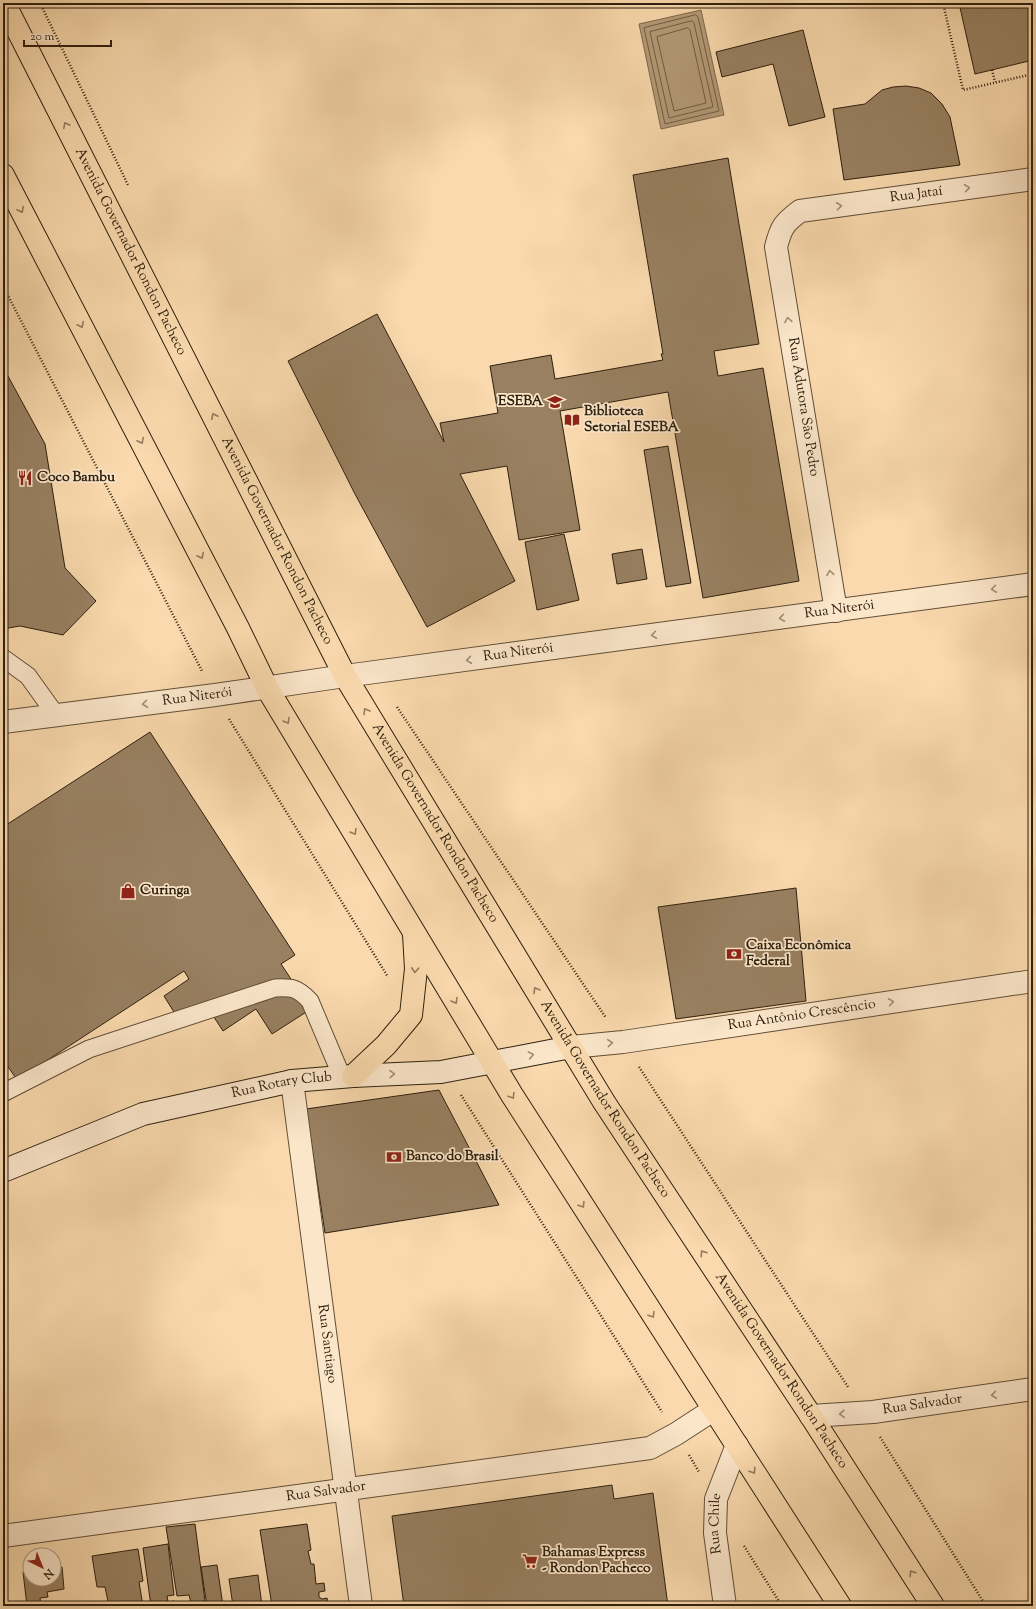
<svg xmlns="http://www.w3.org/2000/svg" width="1036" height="1609" font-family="'Sorts Mill Goudy',serif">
<rect width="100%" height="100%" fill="#f9d9ad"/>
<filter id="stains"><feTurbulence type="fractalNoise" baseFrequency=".005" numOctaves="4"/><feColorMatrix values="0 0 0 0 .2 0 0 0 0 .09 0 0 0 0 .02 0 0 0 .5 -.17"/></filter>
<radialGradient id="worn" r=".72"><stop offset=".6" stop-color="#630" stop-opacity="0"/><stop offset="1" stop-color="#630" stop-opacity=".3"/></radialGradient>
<!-- water -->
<path fill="#b49a77" stroke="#7e694d" d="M701 10 724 115 661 129 639 24Z"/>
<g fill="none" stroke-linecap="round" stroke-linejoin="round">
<!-- shore -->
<path stroke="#715d42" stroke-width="1" d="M696 15 698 17 719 111 665 124 644 28Z
M692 21 694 23 713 107 669 118 650 32Z
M688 28 690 30 706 103 674 111 657 37Z"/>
</g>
<!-- building -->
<path fill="#988061" stroke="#2e200e" d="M959 3H1033V60L975 74Z
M803 30 825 117 789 126 773 64 722 77 716 52Z
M906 86 919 88 931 93 942 104 950 117 960 165 844 180 833 109 865 104 882 90 893 87Z
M728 158 759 344 714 351 718 376 763 368 799 581 703 598 668 392 560 411 580 530 519 540 507 466 460 474 515 581 427 627 355 494 288 361 377 314 444 442 440 423 498 413 490 366 551 355 555 379 663 360 661 354H663L633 175Z
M3 367 45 444 65 568 96 601 63 635 20 626 3 629Z
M668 446 691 583 666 587 644 450Z
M564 534 579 600 537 610 525 542Z
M642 549 647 579 617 584 612 554Z
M150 732 295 955 281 964 311 1009 272 1034 256 1009 223 1031 208 1008 182 1025 164 996 189 979 184 971 17 1080 3 1059V827Z
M796 888 806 1001 676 1019 658 907Z
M439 1090 499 1205 325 1233 306 1109Z
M612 1485 614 1499 653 1493 668 1606H404L392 1516Z
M195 1524 205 1601 191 1603 189 1595 177 1596 166 1527Z
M307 1524 311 1550 308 1551 311 1564H314L316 1584 324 1583 325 1591 319 1592V1597L322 1599 327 1598 329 1606H272L260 1530Z
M168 1544 174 1595 167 1596 168 1602 174 1601 175 1606H151L143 1548Z
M138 1549 143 1581 139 1582 143 1606H109L105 1587H97L92 1556Z
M217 1565 223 1606H207L201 1567Z
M62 1567 64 1589 47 1592 48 1597 40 1598 41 1606 67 1602 68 1606H27L23 1572 30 1571V1579H54V1568Z
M258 1575 262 1606H233L229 1579Z"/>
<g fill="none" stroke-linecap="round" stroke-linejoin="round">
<!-- lane casing -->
<g stroke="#614e36" stroke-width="19">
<path id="lane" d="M3 658 28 676 56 715
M3 1093 89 1049 275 988C292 987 298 988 310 1001L342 1077"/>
</g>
<!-- street casing -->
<g stroke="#614e36" stroke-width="24">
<g id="street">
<path id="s1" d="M836 611 776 247C781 227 784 223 800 211L1033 179"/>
<path id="s2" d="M3 722 215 695 345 676 1033 584"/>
<path id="s3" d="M571 1047 623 1042 1033 981"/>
<path id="s4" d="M292 1081 361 1606"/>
<path id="s5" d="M811 1416 873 1412 1033 1389"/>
<path id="s6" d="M3 1536 650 1448 676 1434 713 1410"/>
<path id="s7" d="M725 1606 715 1533 716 1499 737 1445"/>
</g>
</g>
<!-- secondary casing -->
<g stroke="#2e200e" stroke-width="24">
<g id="secondary">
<path id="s8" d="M3 1171 143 1114 292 1081 353 1076 441 1072 571 1047"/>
</g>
</g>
<!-- primary casing -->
<g stroke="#2e200e" stroke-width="24">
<g id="primary">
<path id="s9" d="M4 3 345 676 604 1102 811 1416 933 1606"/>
<path d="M3 175 238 628 267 688 512 1095 840 1606"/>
<path d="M353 1076 386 1045 411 1015 416 969 414 934"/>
</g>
</g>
<!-- path -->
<path stroke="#2e200e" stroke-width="2.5" stroke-dasharray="1 2" stroke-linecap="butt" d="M40 3 128 185
M943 3 963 90 1033 74
M992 70 995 82
M3 286 202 671
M397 707 606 1018
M229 719 388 977
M639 1067 848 1387
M461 1095 662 1412
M880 1437 986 1606
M689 1455 699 1472
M744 1546 782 1606"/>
<!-- lane -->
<use href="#lane" stroke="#fbe6ca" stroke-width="17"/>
<!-- street -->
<use href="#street" stroke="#fbe6ca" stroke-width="22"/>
<!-- secondary -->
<use href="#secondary" stroke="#fbe6ca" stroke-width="22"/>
<!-- primary -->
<use href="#primary" stroke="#f9d9ad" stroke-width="22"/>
</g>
<!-- one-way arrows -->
<defs><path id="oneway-chevron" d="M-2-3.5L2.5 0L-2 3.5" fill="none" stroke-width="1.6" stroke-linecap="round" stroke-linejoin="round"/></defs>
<g stroke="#947c5e">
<use href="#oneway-chevron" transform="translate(66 125) rotate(-117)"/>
<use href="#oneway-chevron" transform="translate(21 210) rotate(63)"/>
<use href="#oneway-chevron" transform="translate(81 325) rotate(63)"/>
<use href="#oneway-chevron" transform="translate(214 416) rotate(-117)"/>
<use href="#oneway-chevron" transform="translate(141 441) rotate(63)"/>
<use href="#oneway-chevron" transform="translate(201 556) rotate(63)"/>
<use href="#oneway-chevron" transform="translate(366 711) rotate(-121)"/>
<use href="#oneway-chevron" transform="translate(287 721) rotate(59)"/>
<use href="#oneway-chevron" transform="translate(354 832) rotate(59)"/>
<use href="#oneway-chevron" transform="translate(415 970) rotate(93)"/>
<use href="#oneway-chevron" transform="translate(536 990) rotate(-121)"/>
<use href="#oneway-chevron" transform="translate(455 1001) rotate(59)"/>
<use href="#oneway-chevron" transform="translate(512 1096) rotate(58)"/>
<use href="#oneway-chevron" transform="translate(582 1205) rotate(58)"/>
<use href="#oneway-chevron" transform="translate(703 1253) rotate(-123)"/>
<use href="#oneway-chevron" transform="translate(652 1315) rotate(58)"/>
<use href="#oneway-chevron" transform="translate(753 1471) rotate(57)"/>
<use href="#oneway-chevron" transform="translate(912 1573) rotate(-123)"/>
</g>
<g stroke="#9f8d75">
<use href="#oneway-chevron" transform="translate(967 188) rotate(-8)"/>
<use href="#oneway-chevron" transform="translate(839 206) rotate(-8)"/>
<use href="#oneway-chevron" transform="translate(788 320) rotate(-99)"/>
<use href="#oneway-chevron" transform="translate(830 573) rotate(-99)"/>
<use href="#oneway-chevron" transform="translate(994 589) rotate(172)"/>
<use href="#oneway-chevron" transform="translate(782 618) rotate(172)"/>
<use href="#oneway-chevron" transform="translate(654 635) rotate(172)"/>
<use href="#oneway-chevron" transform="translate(469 660) rotate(172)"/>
<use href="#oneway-chevron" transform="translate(145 704) rotate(173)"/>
<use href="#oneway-chevron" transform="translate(891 1002) rotate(-8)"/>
<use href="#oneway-chevron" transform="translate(610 1043) rotate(-5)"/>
<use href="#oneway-chevron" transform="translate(531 1055) rotate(-11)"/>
<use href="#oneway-chevron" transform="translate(392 1074) rotate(-2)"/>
<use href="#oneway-chevron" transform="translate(994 1395) rotate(172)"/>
<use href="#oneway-chevron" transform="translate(842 1414) rotate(176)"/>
</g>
<!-- icons -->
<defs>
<g id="school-bare" transform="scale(1.2)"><path d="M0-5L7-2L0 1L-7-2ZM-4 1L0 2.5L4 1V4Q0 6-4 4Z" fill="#8f2418" stroke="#fbe6ca" stroke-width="2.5" paint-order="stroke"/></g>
<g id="library-bare" transform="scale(1.2)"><path d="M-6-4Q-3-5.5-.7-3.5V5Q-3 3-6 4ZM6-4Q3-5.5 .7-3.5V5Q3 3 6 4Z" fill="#8f2418" stroke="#fbe6ca" stroke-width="2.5" paint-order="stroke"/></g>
<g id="restaurant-bare" transform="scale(1.2)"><path d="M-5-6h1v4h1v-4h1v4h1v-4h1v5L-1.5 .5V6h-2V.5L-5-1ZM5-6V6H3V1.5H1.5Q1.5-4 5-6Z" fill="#8f2418" stroke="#fbe6ca" stroke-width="2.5" paint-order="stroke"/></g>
<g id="shop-bare" transform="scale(1.2)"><path d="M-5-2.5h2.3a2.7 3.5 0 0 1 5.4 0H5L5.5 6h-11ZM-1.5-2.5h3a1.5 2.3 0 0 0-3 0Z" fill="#8f2418" stroke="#fbe6ca" stroke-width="2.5" paint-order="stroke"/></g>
<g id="bank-bare" transform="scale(1.2)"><path d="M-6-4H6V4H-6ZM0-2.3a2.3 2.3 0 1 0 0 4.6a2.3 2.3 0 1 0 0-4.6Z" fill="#8f2418" stroke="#fbe6ca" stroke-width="2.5" paint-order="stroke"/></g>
<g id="supermarket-bare" transform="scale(1.2)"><path d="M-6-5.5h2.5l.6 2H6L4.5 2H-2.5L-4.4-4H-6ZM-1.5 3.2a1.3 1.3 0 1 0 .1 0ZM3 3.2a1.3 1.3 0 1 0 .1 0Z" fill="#8f2418" stroke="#fbe6ca" stroke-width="2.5" paint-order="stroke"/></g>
</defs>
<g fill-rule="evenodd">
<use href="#school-bare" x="555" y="402"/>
<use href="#library-bare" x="572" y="420"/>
<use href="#restaurant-bare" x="25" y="478"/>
<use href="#shop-bare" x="128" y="891"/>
<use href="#bank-bare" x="734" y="954"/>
<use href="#bank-bare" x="394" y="1157"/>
<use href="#supermarket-bare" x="530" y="1561"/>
</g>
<g text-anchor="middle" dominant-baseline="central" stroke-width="3.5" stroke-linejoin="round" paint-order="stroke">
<!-- street labels -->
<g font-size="14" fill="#2e200e" stroke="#fbe6ca">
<text stroke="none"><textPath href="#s1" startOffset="531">Rua Jataí</textPath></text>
<text stroke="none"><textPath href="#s9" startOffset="279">Avenida Governador Rondon Pacheco</textPath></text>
<text transform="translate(803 407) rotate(81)">Rua Adutora São Pedro</text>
<text stroke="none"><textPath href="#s9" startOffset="603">Avenida Governador Rondon Pacheco</textPath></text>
<text stroke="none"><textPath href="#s2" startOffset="844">Rua Niterói</textPath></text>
<text stroke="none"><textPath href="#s2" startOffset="520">Rua Niterói</textPath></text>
<text stroke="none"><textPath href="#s2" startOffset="196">Rua Niterói</textPath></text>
<text stroke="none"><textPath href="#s9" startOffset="927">Avenida Governador Rondon Pacheco</textPath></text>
<text stroke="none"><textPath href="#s3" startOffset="233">Rua Antônio Crescêncio</textPath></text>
<text stroke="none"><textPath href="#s8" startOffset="293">Rua Rotary Club</textPath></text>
<text stroke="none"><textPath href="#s9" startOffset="1251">Avenida Governador Rondon Pacheco</textPath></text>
<text stroke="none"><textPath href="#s4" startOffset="265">Rua Santiago</textPath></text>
<text stroke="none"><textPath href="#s9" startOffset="1575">Avenida Governador Rondon Pacheco</textPath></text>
<text stroke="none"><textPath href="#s5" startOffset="112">Rua Salvador</textPath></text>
<text stroke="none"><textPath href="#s6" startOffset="326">Rua Salvador</textPath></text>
<text stroke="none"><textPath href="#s7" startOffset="83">Rua Chile</textPath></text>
</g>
<!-- poi labels -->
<g font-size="14" font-weight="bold" fill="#2e200e" stroke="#fbe6ca" text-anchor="start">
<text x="543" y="402" text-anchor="end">ESEBA</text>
<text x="584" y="412">Biblioteca<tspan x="584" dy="16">Setorial ESEBA</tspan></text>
<text x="37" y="478">Coco Bambu</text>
<text x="140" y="891">Curinga</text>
<text x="746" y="946">Caixa Econômica<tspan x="746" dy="16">Federal</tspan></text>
<text x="406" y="1157">Banco do Brasil</text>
<text x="542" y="1553">Bahamas Express<tspan x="542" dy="16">- Rondon Pacheco</tspan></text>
</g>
</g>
<!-- margin -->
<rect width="1036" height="1609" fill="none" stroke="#f9d9ad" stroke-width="16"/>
<rect x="4" y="4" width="1028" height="1601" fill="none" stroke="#2e200e" stroke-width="2"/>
<rect x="8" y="8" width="1020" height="1593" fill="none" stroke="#2e200e"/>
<!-- north arrow -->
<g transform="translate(42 1567) rotate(137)"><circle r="19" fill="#fbe6ca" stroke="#a9977f"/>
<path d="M0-3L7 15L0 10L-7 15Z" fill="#8f2418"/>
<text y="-6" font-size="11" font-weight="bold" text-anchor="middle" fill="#2e200e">N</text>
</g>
<!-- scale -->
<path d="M24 40v6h87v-6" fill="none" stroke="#2e200e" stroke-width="2"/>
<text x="30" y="40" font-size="12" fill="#2e200e" stroke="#fbe6ca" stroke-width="3" paint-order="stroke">20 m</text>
<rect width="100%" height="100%" filter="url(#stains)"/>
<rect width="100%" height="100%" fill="url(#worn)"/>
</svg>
